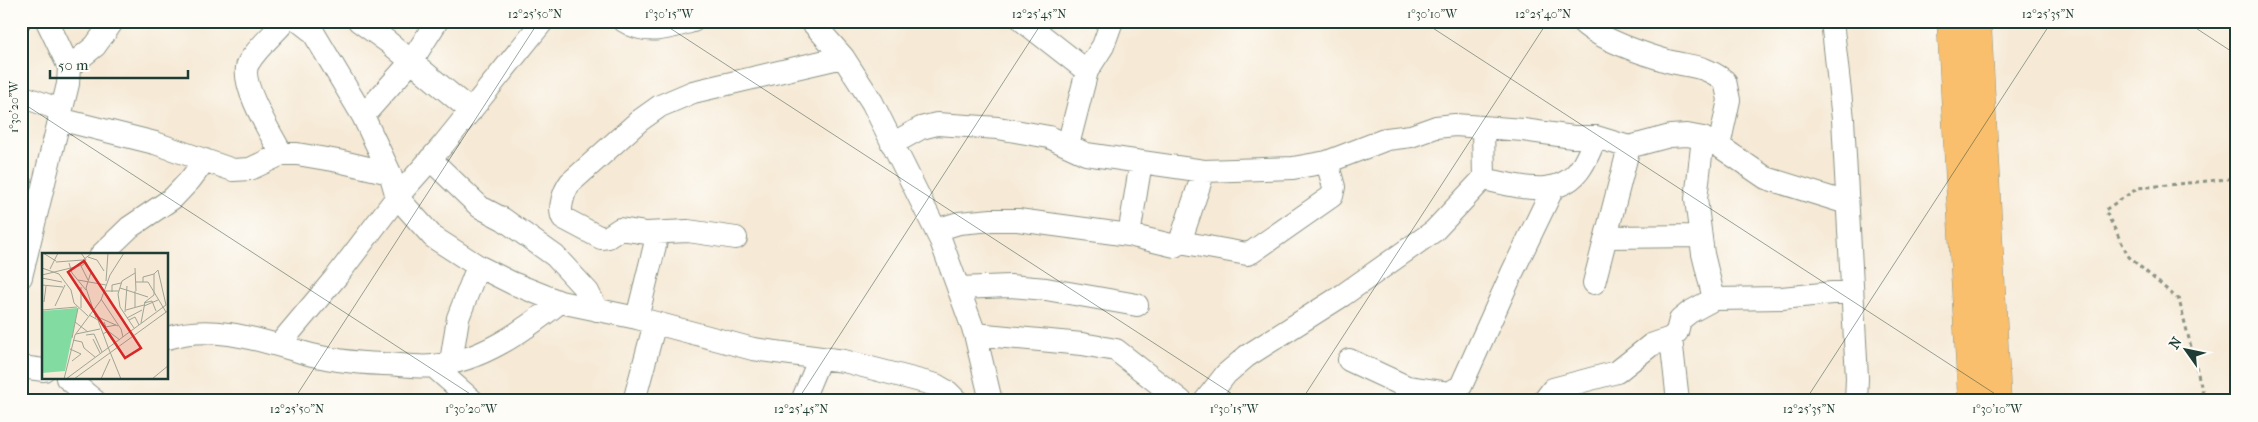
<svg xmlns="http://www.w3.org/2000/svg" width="2258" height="422" font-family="'IM FELL French Canon',serif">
<rect width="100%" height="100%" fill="#fdfcf7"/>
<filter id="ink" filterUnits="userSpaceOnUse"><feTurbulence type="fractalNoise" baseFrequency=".02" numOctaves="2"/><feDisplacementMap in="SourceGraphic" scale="10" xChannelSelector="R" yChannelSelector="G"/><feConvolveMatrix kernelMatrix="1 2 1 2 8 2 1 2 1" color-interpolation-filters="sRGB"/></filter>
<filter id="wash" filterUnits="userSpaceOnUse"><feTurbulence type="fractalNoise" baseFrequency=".0096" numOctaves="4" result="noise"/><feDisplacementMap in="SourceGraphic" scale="20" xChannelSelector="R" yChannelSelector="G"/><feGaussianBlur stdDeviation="1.12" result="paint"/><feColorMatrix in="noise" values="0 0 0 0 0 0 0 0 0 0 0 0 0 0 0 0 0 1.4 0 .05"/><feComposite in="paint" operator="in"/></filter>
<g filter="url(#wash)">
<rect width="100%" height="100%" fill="#f6e9d5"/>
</g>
<g filter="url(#ink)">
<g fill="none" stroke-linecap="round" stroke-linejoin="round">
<!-- minor casing -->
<g stroke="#8a9384" stroke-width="24">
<path id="minor" d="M299 21 313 32 363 116 390 173 397 197 433 237 478 266 512 283 560 302 637 318 753 349 844 361 936 385 948 392 957 401
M359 21 388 42 471 111
M624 21C647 36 669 28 693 21
M811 21 843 57 872 102 941 241 975 334 991 401
M1023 21 1087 71
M1581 21C1598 39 1641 53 1664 60 1691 68 1701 63 1725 81L1729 100 1719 146
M1832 21 1843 119 1857 378 1856 401
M69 67 95 46 113 21
M21 96 61 110
M363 116 411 62 437 21
M59 119 155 143 233 170 250 169 282 154H297L338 161 390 173
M1483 127 1484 179
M1703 138 1696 199 1703 254 1714 299
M892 144 921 128 937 124 998 128 1049 137 1086 154 1204 171 1293 168 1327 162 1387 139 1411 136 1436 127 1455 125 1523 130 1573 137H1596L1629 147 1670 136 1687 135 1703 138 1719 146 1766 178 1847 203
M1068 145 1087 71 1103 46 1112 21
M282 154C272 136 237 80 249 62 258 47 274 34 285 21
M430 159 480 207 503 219 555 256 588 292 597 310
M936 230 959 223 992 220H1018L1129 235 1175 246 1180 242 1204 171
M1129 235 1141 162
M1606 237 1700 236
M736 238 688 231 646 233 620 229 608 237 601 238 563 218C558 209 564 191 570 183L639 121 660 106 693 92 843 57
M1180 242 1247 254 1252 252 1332 196 1334 187 1327 162
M101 255 130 227 173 198 190 180 205 160
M21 277 68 84 69 67 47 21
M1594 283 1629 147
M959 288 1010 286 1046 289 1137 305
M637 318 658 233
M975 334 1082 344 1116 350 1181 401
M168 338C210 323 260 340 301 352 328 360 356 363 383 364 399 364 417 368 433 366 482 361 523 331 560 302
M1671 338 1678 401
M279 345 337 276 397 197 443 145 543 21
M1349 360 1407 387 1449 393 1461 386 1512 273 1553 188
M451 362 458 318 478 266
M433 366 473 401
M21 367 44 370
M67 378 95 401
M634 401 655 323
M802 401 820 358
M1205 401 1226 374 1247 356 1343 295 1434 231 1481 181 1484 179C1516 186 1561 201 1582 166 1588 157 1591 147 1596 137
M1544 401 1553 389 1617 372 1651 345 1671 338 1677 332 1680 320 1690 312 1714 299 1782 298 1852 291"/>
</g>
<!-- major casing -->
<g stroke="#8a9384" stroke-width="29">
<path id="major" d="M1951 21 1972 401
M1977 21 1997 401"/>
</g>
<!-- path -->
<path stroke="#8a9384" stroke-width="3" stroke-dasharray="4 4" stroke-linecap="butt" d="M2205 401 2179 300 2129 257 2105 210 2138 188 2237 178"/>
<!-- minor -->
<use href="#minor" stroke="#fff" stroke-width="22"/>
<!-- major -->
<use href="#major" stroke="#f9bf6d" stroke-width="28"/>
</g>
</g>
<!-- ticks -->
<path fill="none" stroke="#1f3d34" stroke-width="1" stroke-opacity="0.45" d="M659 21 1243 401M1422 21 2006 401M2185 21 2237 55M21 43 35 21M21 102 481 401M293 401 539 21M797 401 1043 21M1301 401 1548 21M1805 401 2052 21"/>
<!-- overview -->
<g transform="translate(42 253)">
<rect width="126" height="126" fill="#f6e9d5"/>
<path d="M36 55 23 118 0 120V58Z" fill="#82dca2"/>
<path fill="none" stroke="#a0a495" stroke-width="1" d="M1 0 14 8M46 4 55 7 62 18M14 9 41 7 50 0M44 9 49 19 44 35 54 65M27 10 30 20 44 37M39 13 46 27M0 15 17 21 29 37 32 50 46 63M93 15 94 38M8 16 16 0M0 22 41 12 44 7 39 0M0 25 20 29M36 27 64 32M64 28 66 0M94 29H106L124 59M101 29V24L112 21V42M57 30 62 38H77M0 32 21 34M78 35 106 44M93 38V54M70 39V32L79 30M59 46 79 76 81 84M2 49 4 33M102 50 110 48 114 58M13 53 23 32M102 53 116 47M39 55V34M0 57 35 54M84 57 102 52M83 59 85 33M47 62 56 67 66 94M56 64 76 73M85 65 100 57M87 67 93 64 97 72M33 69 46 79M62 69 64 74 74 72M99 70 103 49 112 42M92 75 78 54 76 41 80 28 93 20M34 81 58 76M61 81 66 78 78 87M44 82 52 81 60 99M30 85 36 55M51 86 58 100M31 87 40 89 42 95 53 104M66 94 79 126M28 96 39 101 30 108M22 126 33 82 59 47 68 22 82 0M24 126 124 52 116 17 112 21M32 126 127 57M59 126 68 106M110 126 127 112"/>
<path fill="#d62828" fill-opacity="0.15" stroke="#d62828" stroke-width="2.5" d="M42 8 99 95 83 105 26 19Z"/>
<rect width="126" height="126" fill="none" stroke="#1f3d34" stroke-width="2.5"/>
</g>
<!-- margin -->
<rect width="2258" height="422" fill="none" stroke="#fdfcf7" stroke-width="55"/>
<!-- north arrow -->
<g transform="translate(2186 350) rotate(303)" stroke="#fdfcf7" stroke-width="4" paint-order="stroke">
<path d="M0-4L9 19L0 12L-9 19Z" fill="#1f3d34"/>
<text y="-8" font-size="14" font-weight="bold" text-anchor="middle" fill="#1f3d34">N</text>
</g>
<!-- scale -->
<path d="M50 70v8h138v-8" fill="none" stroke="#1f3d34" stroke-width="2.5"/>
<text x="58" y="70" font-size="15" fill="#1f3d34" stroke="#fdfcf7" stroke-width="4" paint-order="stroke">50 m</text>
<rect x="28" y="28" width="2202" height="366" fill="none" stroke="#1f3d34" stroke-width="2"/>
<g font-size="12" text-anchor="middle" fill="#1f3d34">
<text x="535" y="18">12°25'50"N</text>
<text x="669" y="18">1°30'15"W</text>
<text x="1039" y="18">12°25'45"N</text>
<text x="1432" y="18">1°30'10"W</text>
<text x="1543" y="18">12°25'40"N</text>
<text x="2048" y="18">12°25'35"N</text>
<text transform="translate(14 107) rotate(-90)" y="4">1°30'20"W</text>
<text x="297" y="413">12°25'50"N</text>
<text x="471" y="413">1°30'20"W</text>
<text x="801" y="413">12°25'45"N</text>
<text x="1234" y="413">1°30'15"W</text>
<text x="1809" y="413">12°25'35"N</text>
<text x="1997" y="413">1°30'10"W</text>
</g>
</svg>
